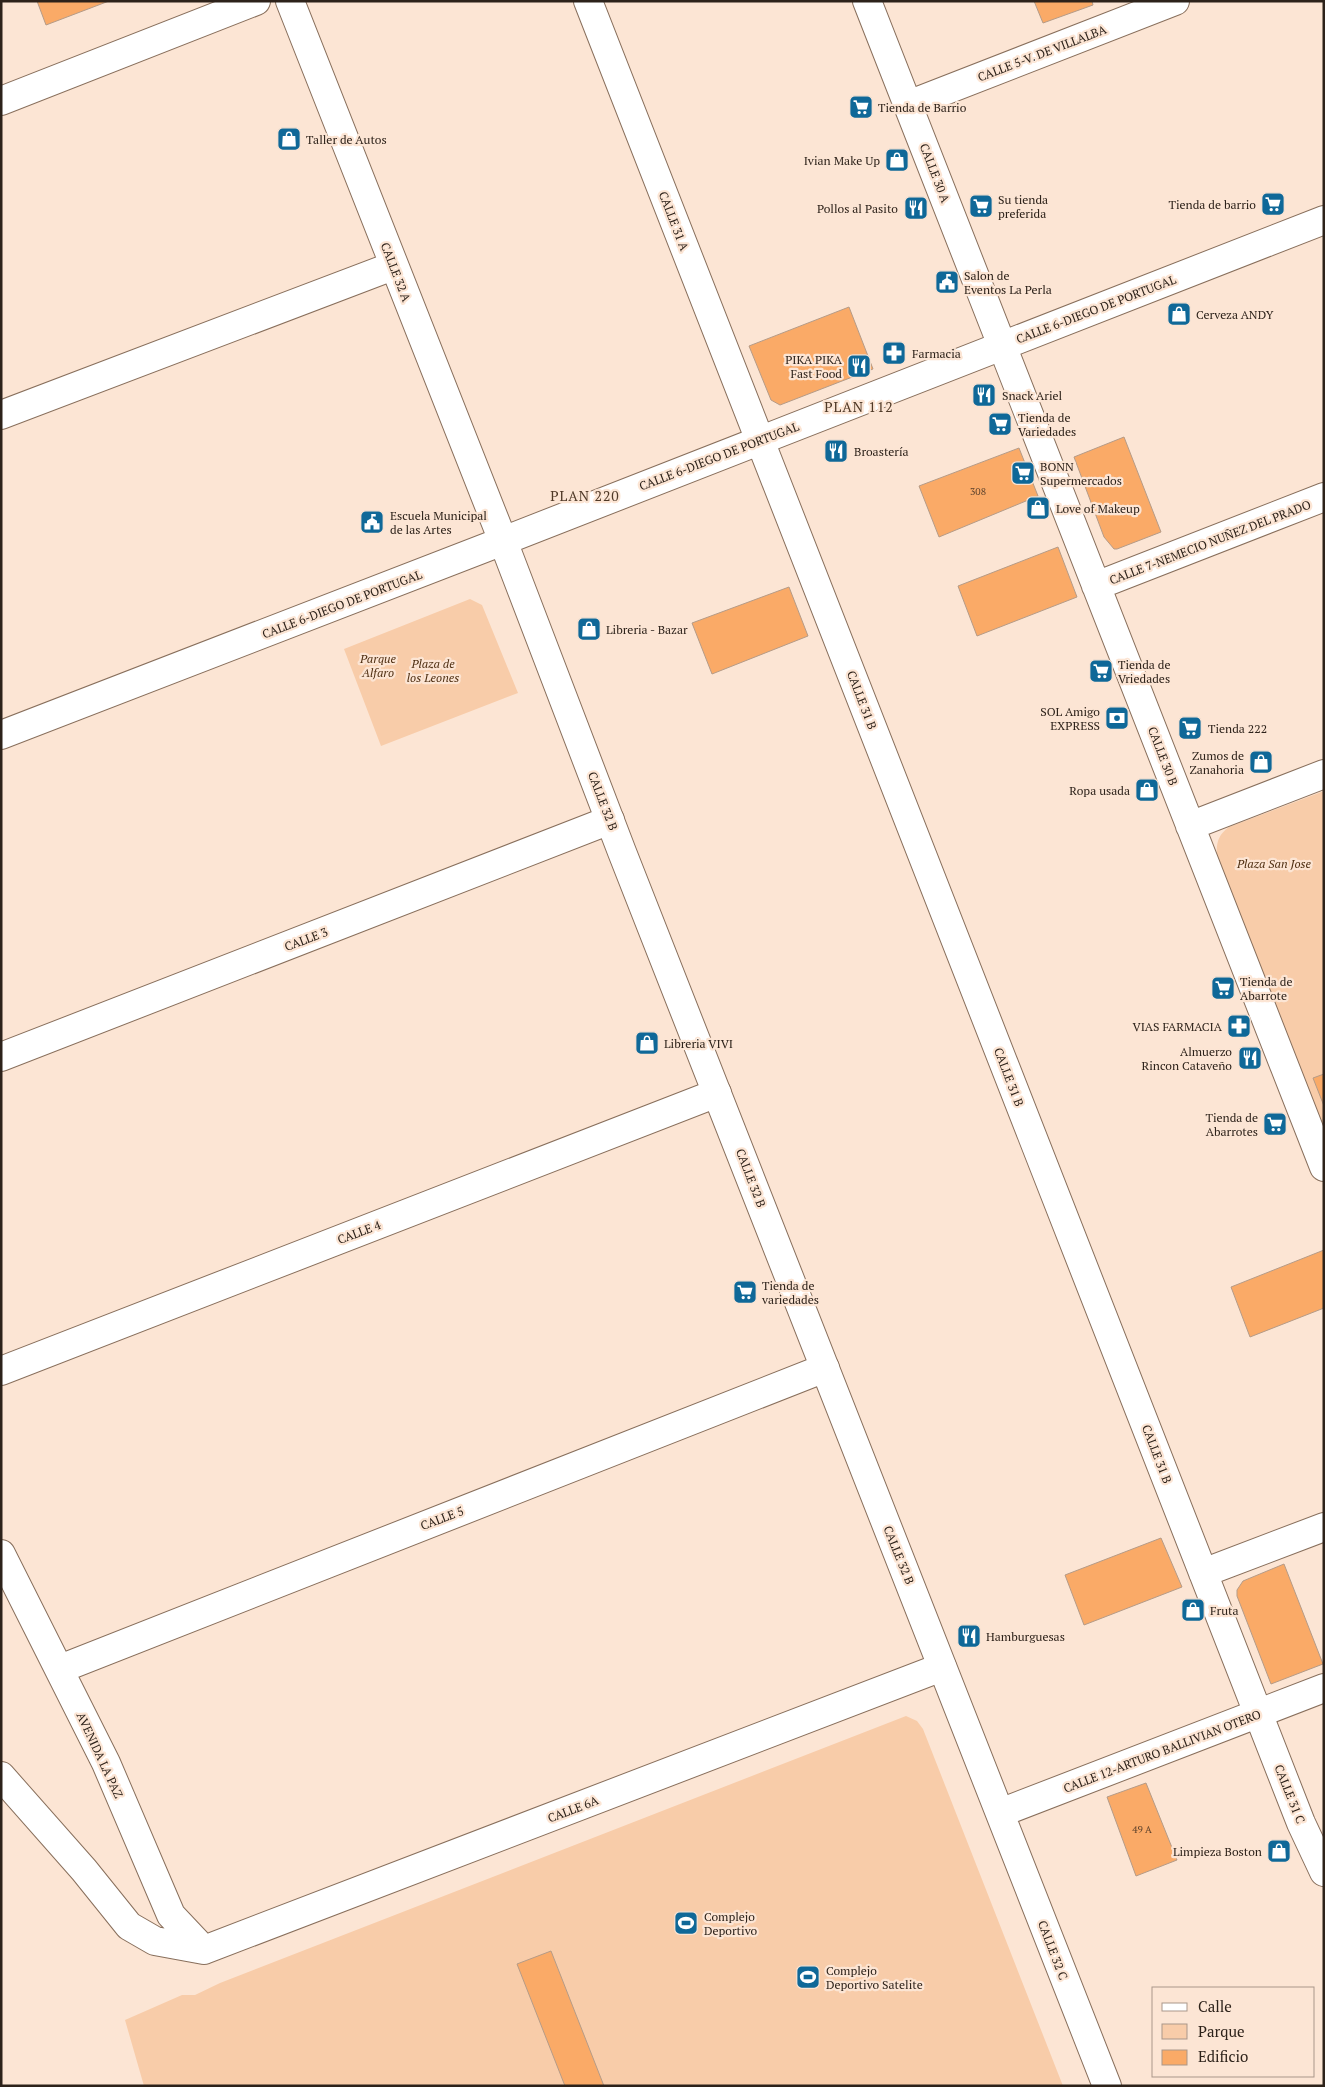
<svg xmlns="http://www.w3.org/2000/svg" width="1325" height="2087" font-family="'PT Serif',serif">
<rect width="100%" height="100%" fill="#fce5d4"/>
<!-- green -->
<path fill="#f8cca9" d="M470 599 482 605 518 693 381 746 344 649Z
M1324 791V1129L1217 856C1216 843 1218 835 1229 827Z
M906 1716 917 1721 923 1729 1063 2086H144L125 2020 182 1995H195L220 1983Z"/>
<!-- building -->
<path fill="#faaa67" stroke="#b59b87" d="M37 1H109L46 25Z
M1034 1H1092L1093 5 1043 23Z
M849 307 873 369 780 405 771 400 749 346Z
M1124 437 1161 532 1117 549H1114L1104 537 1074 457Z
M1019 448 1038 496 939 537 919 486Z
M1058 547 1077 597 977 636 958 586Z
M789 587 808 636 712 674 692 623Z
M1324 1074V1106L1313 1078Z
M1324 1250V1308L1250 1337 1231 1287Z
M1161 1538 1182 1587 1084 1625 1065 1575Z
M1284 1564 1323 1664 1271 1684 1237 1596V1590L1243 1581Z
M1146 1783 1177 1860 1136 1876 1107 1797Z
M551 1951 604 2086H565L517 1964Z"/>
<g fill="none" stroke-linecap="round" stroke-linejoin="round">
<!-- minor casing -->
<g stroke="#886f5c" stroke-width="30">
<path id="minor" d="M588 1 1301 1823 1324 1872
M867 1 1324 1167
M1 101 256 1
M908 105 1175 1
M1 415 393 266
M1096 586 1324 497
M1 735 503 541
M1190 826 1324 774
M1 1057 610 820
M1 1371 717 1093
M1 1554 106 1763 171 1915 204 1950
M1203 1573 1324 1527
M60 1669 825 1368
M1 1776 84 1870 129 1926 155 1941 204 1950
M204 1950 942 1667"/>
</g>
<!-- tertiary casing -->
<g stroke="#886f5c" stroke-width="30">
<path id="tertiary" d="M290 1 503 541 622 852 1107 2086
M503 541 1324 220
M1000 1813 1324 1688"/>
</g>
<!-- minor -->
<use href="#minor" stroke="#fff" stroke-width="28"/>
<!-- tertiary -->
<use href="#tertiary" stroke="#fff" stroke-width="28"/>
</g>
<!-- icons -->
<defs>
<g id="supermarket-square" transform="scale(1.25)"><rect x="-9" y="-9" width="18" height="18" rx="4" fill="#0f6898" stroke="#fce5d4"/><path d="M-6-5.5h2.5l.6 2H6L4.5 2H-2.5L-4.4-4H-6ZM-1.5 3.2a1.3 1.3 0 1 0 .1 0ZM3 3.2a1.3 1.3 0 1 0 .1 0Z" fill="#fff"/></g>
<g id="shop-square" transform="scale(1.25)"><rect x="-9" y="-9" width="18" height="18" rx="4" fill="#0f6898" stroke="#fce5d4"/><path d="M-5-2.5h2.3a2.7 3.5 0 0 1 5.4 0H5L5.5 6h-11ZM-1.5-2.5h3a1.5 2.3 0 0 0-3 0Z" fill="#fff"/></g>
<g id="restaurant-square" transform="scale(1.25)"><rect x="-9" y="-9" width="18" height="18" rx="4" fill="#0f6898" stroke="#fce5d4"/><path d="M-5-6h1v4h1v-4h1v4h1v-4h1v5L-1.5 .5V6h-2V.5L-5-1ZM5-6V6H3V1.5H1.5Q1.5-4 5-6Z" fill="#fff"/></g>
<g id="civic-square" transform="scale(1.25)"><rect x="-9" y="-9" width="18" height="18" rx="4" fill="#0f6898" stroke="#fce5d4"/><path d="M-.6-6.5H3V-4.5H.6V-3L4-1V1h2V6H-6V1h2V-1L-.6-3ZM-1.2 2.5V6h2.4V2.5Z" fill="#fff"/></g>
<g id="pharmacy-square" transform="scale(1.25)"><rect x="-9" y="-9" width="18" height="18" rx="4" fill="#0f6898" stroke="#fce5d4"/><path d="M-2-6h4v4h4v4h-4v4h-4v-4h-4v-4h4Z" fill="#fff"/></g>
<g id="bank-square" transform="scale(1.25)"><rect x="-9" y="-9" width="18" height="18" rx="4" fill="#0f6898" stroke="#fce5d4"/><path d="M-6-4H6V4H-6ZM0-2.3a2.3 2.3 0 1 0 0 4.6a2.3 2.3 0 1 0 0-4.6Z" fill="#fff"/></g>
<g id="stadium-square" transform="scale(1.25)"><rect x="-9" y="-9" width="18" height="18" rx="4" fill="#0f6898" stroke="#fce5d4"/><path d="M0-5a6.5 5 0 1 0 0 10a6.5 5 0 1 0 0-10ZM-3.5-1.8h7v3.6h-7Z" fill="#fff"/></g>
</defs>
<g fill-rule="evenodd">
<use href="#supermarket-square" x="861" y="107"/>
<use href="#shop-square" x="289" y="139"/>
<use href="#shop-square" x="897" y="160"/>
<use href="#supermarket-square" x="1273" y="204"/>
<use href="#supermarket-square" x="981" y="206"/>
<use href="#restaurant-square" x="916" y="208"/>
<use href="#civic-square" x="947" y="282"/>
<use href="#shop-square" x="1179" y="314"/>
<use href="#pharmacy-square" x="894" y="353"/>
<use href="#restaurant-square" x="859" y="366"/>
<use href="#restaurant-square" x="984" y="395"/>
<use href="#supermarket-square" x="1000" y="424"/>
<use href="#restaurant-square" x="836" y="451"/>
<use href="#supermarket-square" x="1023" y="473"/>
<use href="#shop-square" x="1038" y="508"/>
<use href="#civic-square" x="372" y="522"/>
<use href="#shop-square" x="589" y="629"/>
<use href="#supermarket-square" x="1101" y="671"/>
<use href="#bank-square" x="1117" y="718"/>
<use href="#supermarket-square" x="1190" y="728"/>
<use href="#shop-square" x="1261" y="762"/>
<use href="#shop-square" x="1147" y="790"/>
<use href="#supermarket-square" x="1223" y="988"/>
<use href="#pharmacy-square" x="1239" y="1026"/>
<use href="#shop-square" x="647" y="1043"/>
<use href="#restaurant-square" x="1250" y="1058"/>
<use href="#supermarket-square" x="1275" y="1124"/>
<use href="#supermarket-square" x="745" y="1292"/>
<use href="#shop-square" x="1193" y="1610"/>
<use href="#restaurant-square" x="969" y="1636"/>
<use href="#shop-square" x="1279" y="1851"/>
<use href="#stadium-square" x="686" y="1923"/>
<use href="#stadium-square" x="808" y="1977"/>
</g>
<g text-anchor="middle" dominant-baseline="central" stroke-width="4.5" stroke-linejoin="round" paint-order="stroke">
<!-- number labels -->
<g font-size="10" fill="#60442d">
<text x="978" y="491">308</text>
<text x="1142" y="1829">49 A</text>
</g>
<!-- street labels -->
<g font-size="12" fill="#2d221a" stroke="#fce5d4">
<text transform="translate(1042 53) rotate(-21)">CALLE 5-V. DE VILLALBA</text>
<text transform="translate(935 173) rotate(69)">CALLE 30 A</text>
<text transform="translate(674 221) rotate(69)">CALLE 31 A</text>
<text transform="translate(396 272) rotate(69)">CALLE 32 A</text>
<text transform="translate(1096 309) rotate(-21)">CALLE 6-DIEGO DE PORTUGAL</text>
<text transform="translate(719 456) rotate(-21)">CALLE 6-DIEGO DE PORTUGAL</text>
<text transform="translate(1210 542) rotate(-21)">CALLE 7-NEMECIO NUÑEZ DEL PRADO</text>
<text transform="translate(342 604) rotate(-21)">CALLE 6-DIEGO DE PORTUGAL</text>
<text transform="translate(862 700) rotate(69)">CALLE 31 B</text>
<text transform="translate(1163 756) rotate(69)">CALLE 30 B</text>
<text transform="translate(603 801) rotate(69)">CALLE 32 B</text>
<text transform="translate(306 939) rotate(-21)">CALLE 3</text>
<text transform="translate(1009 1077) rotate(69)">CALLE 31 B</text>
<text transform="translate(751 1178) rotate(69)">CALLE 32 B</text>
<text transform="translate(359 1232) rotate(-21)">CALLE 4</text>
<text transform="translate(1157 1454) rotate(69)">CALLE 31 B</text>
<text transform="translate(442 1518) rotate(-21)">CALLE 5</text>
<text transform="translate(899 1555) rotate(68)">CALLE 32 B</text>
<text transform="translate(1162 1751) rotate(-21)">CALLE 12-ARTURO BALLIVIAN OTERO</text>
<text transform="translate(100 1755) rotate(65)">AVENIDA LA PAZ</text>
<text transform="translate(1290 1794) rotate(68)">CALLE 31 C</text>
<text transform="translate(573 1809) rotate(-21)">CALLE 6A</text>
<text transform="translate(1053 1950) rotate(69)">CALLE 32 C</text>
</g>
<!-- poi labels -->
<g font-size="12" fill="#2d221a" stroke="#fce5d4" text-anchor="start">
<text x="878" y="107">Tienda de Barrio</text>
<text x="306" y="139">Taller de Autos</text>
<text x="880" y="160" text-anchor="end">Ivian Make Up</text>
<text x="998" y="199">Su tienda<tspan x="998" dy="14">preferida</tspan></text>
<text x="1256" y="204" text-anchor="end">Tienda de barrio</text>
<text x="898" y="208" text-anchor="end">Pollos al Pasito</text>
<text x="964" y="275">Salon de<tspan x="964" dy="14">Eventos La Perla</tspan></text>
<text x="1196" y="314">Cerveza ANDY</text>
<text x="912" y="353">Farmacia</text>
<text x="842" y="359" text-anchor="end">PIKA PIKA<tspan x="842" dy="14">Fast Food</tspan></text>
<text x="1002" y="395">Snack Ariel</text>
<text x="1018" y="417">Tienda de<tspan x="1018" dy="14">Variedades</tspan></text>
<text x="854" y="451">Broastería</text>
<text x="1040" y="466">BONN<tspan x="1040" dy="14">Supermercados</tspan></text>
<text x="1056" y="508">Love of Makeup</text>
<text x="390" y="515">Escuela Municipal<tspan x="390" dy="14">de las Artes</tspan></text>
<text x="606" y="629">Libreria - Bazar</text>
<text x="1118" y="664">Tienda de<tspan x="1118" dy="14">Vriedades</tspan></text>
<text x="1100" y="711" text-anchor="end">SOL Amigo<tspan x="1100" dy="14">EXPRESS</tspan></text>
<text x="1208" y="728">Tienda 222</text>
<text x="1244" y="755" text-anchor="end">Zumos de<tspan x="1244" dy="14">Zanahoria</tspan></text>
<text x="1130" y="790" text-anchor="end">Ropa usada</text>
<text x="1240" y="981">Tienda de<tspan x="1240" dy="14">Abarrote</tspan></text>
<text x="1222" y="1026" text-anchor="end">VIAS FARMACIA</text>
<text x="664" y="1043">Libreria VIVI</text>
<text x="1232" y="1051" text-anchor="end">Almuerzo<tspan x="1232" dy="14">Rincon Cataveño</tspan></text>
<text x="1258" y="1117" text-anchor="end">Tienda de<tspan x="1258" dy="14">Abarrotes</tspan></text>
<text x="762" y="1285">Tienda de<tspan x="762" dy="14">variedades</tspan></text>
<text x="1210" y="1610">Fruta</text>
<text x="986" y="1636">Hamburguesas</text>
<text x="1262" y="1851" text-anchor="end">Limpieza Boston</text>
<text x="704" y="1916">Complejo<tspan x="704" dy="14">Deportivo</tspan></text>
<text x="826" y="1970">Complejo<tspan x="826" dy="14">Deportivo Satelite</tspan></text>
</g>
<!-- park labels -->
<g font-size="12" font-style="italic" fill="#503013" stroke="#fce5d4">
<text x="378" y="658">Parque<tspan x="378" dy="14">Alfaro</tspan></text>
<text x="433" y="663">Plaza de<tspan x="433" dy="14">los Leones</tspan></text>
<text x="1274" y="863">Plaza San Jose</text>
</g>
<!-- neighbourhood labels -->
<g font-size="14" letter-spacing="1" fill="#4f3927" stroke="#fce5d4">
<text x="859" y="406">PLAN 112</text>
<text x="585" y="495">PLAN 220</text>
</g>
</g>
<!-- border -->
<rect width="1325" height="2087" fill="none" stroke="#2d221a" stroke-width="5"/>
<!-- legend -->
<rect x="1152" y="1987" width="162" height="90" fill="#fce5d4" stroke="#a9978a"/>
<rect x="1162" y="2003" width="25" height="8" fill="#ffffff" stroke="#a9978a"/>
<text x="1198" y="2012" font-size="15" fill="#2d221a">Calle</text>
<rect x="1162" y="2024" width="25" height="15" fill="#f8cca9" stroke="#a9978a"/>
<text x="1198" y="2037" font-size="15" fill="#2d221a">Parque</text>
<rect x="1162" y="2050" width="25" height="15" fill="#faaa67" stroke="#a9978a"/>
<text x="1198" y="2062" font-size="15" fill="#2d221a">Edificio</text>
</svg>
